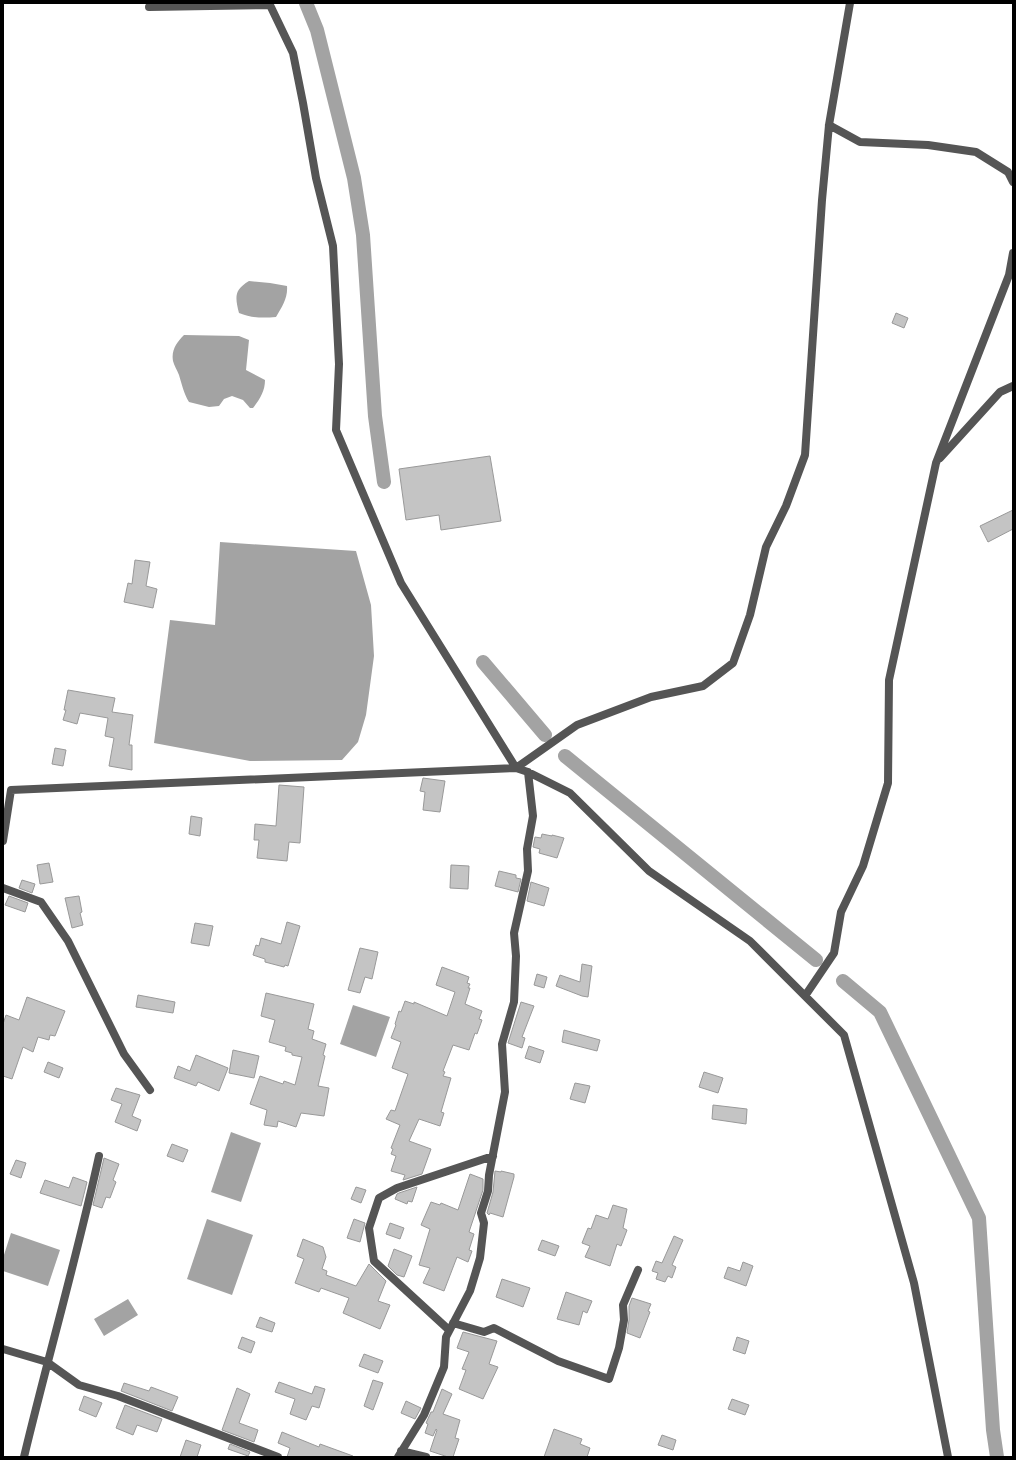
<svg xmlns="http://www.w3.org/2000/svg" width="1016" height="1460" font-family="Overpass,sans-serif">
<rect width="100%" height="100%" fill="#fff"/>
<!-- water -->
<path fill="#a3a3a3" d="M249 281 270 283 287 286C288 298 282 307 276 317 262 318 251 318 239 313 235 297 234 290 249 281Z
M184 335 239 336 249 340 246 370 265 380C265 391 260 399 253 408H250L243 400 232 396 224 399 219 406 209 407 189 402C184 394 182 385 179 375 177 370 174 365 173 361 171 350 177 342 184 335Z
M220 542 356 551 371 605 374 656 366 715 358 742 342 760 250 761 154 743 170 620 215 625Z
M353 1005 390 1017 376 1057 340 1044Z
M231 1132 261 1143 241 1202 211 1192Z
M207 1219 253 1235 232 1295 187 1279Z
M11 1233 60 1250 48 1286 3 1271V1258Z
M128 1299 138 1315 104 1336 94 1319Z"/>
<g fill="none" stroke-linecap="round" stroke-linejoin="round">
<!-- canal -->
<path stroke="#a3a3a3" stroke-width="14" d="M306 3 317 30 354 178 363 235 375 416 384 482
M483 662 545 735
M565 756 816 960
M843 981 880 1012 979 1218 993 1430 997 1457"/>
</g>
<!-- building -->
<path fill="#c4c4c4" stroke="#999" d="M896 313 908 318 904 328 892 323Z
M490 456 501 521 441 530 439 515 406 520 399 469Z
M1013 510V529L988 542 980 526Z
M135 560 150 562 146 586 157 589 153 608 124 602 128 583 132 584Z
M68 690 115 698 112 712 133 715 129 745H132V770L109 766 114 738 105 736 108 718 80 713 77 724 63 720 66 710H64Z
M55 748 66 750 63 766 52 764Z
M423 778 445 781 440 812 423 810 425 792 420 791Z
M279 785 304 787 300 843 289 842 287 861 257 858 259 840H254L255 824 276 826Z
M191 816 202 818 200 836 189 834Z
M542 834 552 836V835L564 838 557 858 539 853 540 849 533 847 535 837 541 838Z
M49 863 53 882 40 884 37 865Z
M451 865 469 866 468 889 450 888Z
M499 871 516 875V878L521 879 518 892 495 886Z
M22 880 35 884 32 893 19 888Z
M531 882 549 888 544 906 527 901Z
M9 896 28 903 25 912 5 905Z
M79 896 82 912 80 913 83 925 72 928 65 898Z
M287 922 300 926 288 966 285 965 284 967 265 962V959L253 955 256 945 259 946 261 938 281 944Z
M195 923 213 926 209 946 191 943Z
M360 948 378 952 372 979 365 977 360 993 348 990Z
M582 964 592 966 588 997 582 996 556 986 560 975 580 982Z
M442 967 469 977 467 983 470 984 468 988H470L465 1004 482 1011 479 1019 482 1020 477 1034 475 1033 469 1050 453 1045 443 1071 445 1072 443 1076 451 1078 441 1112 444 1113 440 1126 419 1119 409 1141 431 1149 422 1174 403 1180 405 1175 391 1171 396 1156 391 1154 393 1149 391 1148 400 1125 386 1119 391 1110 395 1111 408 1074 392 1068 401 1042 391 1038 396 1025 395 1024 399 1011 401 1012 405 1001 414 1004V1002L447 1016 455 992 436 985Z
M537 974 547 977 544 988 534 985Z
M266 993 314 1004 308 1029 314 1031 312 1039 326 1044 323 1055 325 1056 318 1086 329 1088 324 1116 301 1113 296 1127 278 1121 277 1127 264 1125 267 1110 250 1104 260 1076 283 1084 284 1081 295 1085 302 1057 292 1055V1053L285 1051 286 1047 269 1042 275 1020 261 1016Z
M138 995 175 1002 173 1013 136 1007Z
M27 997 65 1011 55 1036 50 1035 49 1040 38 1037 33 1052 23 1047 12 1079 3 1076V1024L6 1015 19 1020Z
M521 1002 534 1006 522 1037 525 1038 522 1048 508 1043Z
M564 1030 600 1040 597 1051 562 1042Z
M529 1046 544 1051 540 1063 525 1058Z
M233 1050 259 1056 254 1078 229 1073Z
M196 1055 228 1068 219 1091 198 1082 196 1086 174 1078 178 1066 190 1071Z
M48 1062 63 1068 59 1078 44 1072Z
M704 1072 723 1078 718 1093 699 1087Z
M575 1083 590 1086 585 1103 570 1099Z
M116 1088 140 1095 132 1116 141 1120 137 1131 115 1122 122 1104 111 1100Z
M713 1105 747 1109 746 1124 712 1119Z
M172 1144 188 1150 183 1162 167 1156Z
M104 1158 119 1164 113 1180 116 1182 110 1198 106 1197 102 1208 93 1205Z
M16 1160 26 1163 21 1178 10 1174Z
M495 1171 501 1172V1171L514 1174V1177L503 1217 490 1213 489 1215 487 1213 493 1192Z
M470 1174 483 1179V1190L469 1232 474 1234 469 1250 472 1251 468 1262 457 1257 444 1291 423 1283 430 1268 419 1265 430 1229 421 1225 431 1202 440 1205 441 1203 458 1210Z
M73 1177 87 1182 81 1206 40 1193 45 1180 69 1188Z
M356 1187 366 1190 361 1203 351 1199Z
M417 1187 412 1202 408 1201 407 1204 395 1199 397 1194 399 1193Z
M613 1205 627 1209 623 1228 627 1230 621 1246 617 1244 610 1266 585 1257 590 1246 582 1243 588 1228 591 1229 596 1215 608 1219Z
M354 1219 365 1223 360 1242 347 1238Z
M390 1223 404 1228 400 1239 386 1234Z
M674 1236 683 1240 672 1265 676 1267 672 1278 668 1276 665 1282 656 1279 658 1273 652 1271 656 1261 662 1263Z
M303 1239 323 1247 326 1257 322 1269 327 1271 326 1275 356 1286 369 1264 386 1281 378 1301 390 1305 380 1329 343 1313 349 1298 321 1288 319 1292 295 1283 304 1259 297 1256Z
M542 1240 559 1246 555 1256 538 1250Z
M394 1249 412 1256 404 1277 397 1275 388 1266Z
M743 1262 753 1266 746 1286 724 1278 728 1267 740 1271Z
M502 1279 530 1288 523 1307 496 1297Z
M566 1292 592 1301 587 1313 583 1311 579 1325 557 1319Z
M632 1298 651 1304 648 1311 650 1312 640 1338 627 1333 629 1320V1306Z
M260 1317 275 1323 272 1332 256 1327Z
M463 1332 497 1341 489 1364 498 1367 483 1399 459 1389 466 1370 462 1369 469 1352 457 1348Z
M242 1337 255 1342 251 1353 238 1348Z
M737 1337 749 1341 745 1354 733 1350Z
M364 1354 383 1361 378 1373 359 1366Z
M373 1380 383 1383 373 1410 364 1406Z
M279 1382 312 1394 315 1386 325 1389 319 1408 312 1406 306 1420 290 1414 295 1399 275 1392Z
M124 1383 149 1391 151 1387 178 1397 172 1411 121 1391Z
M237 1388 250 1394 239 1423 258 1430 254 1442 222 1430Z
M442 1389 452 1394 443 1414 460 1420 455 1438 459 1439 453 1457H448L430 1451 437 1430 436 1429 433 1436 425 1433 428 1424 426 1423 431 1412H433Z
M84 1396 102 1403 96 1417 79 1410Z
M732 1399 749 1405 745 1415 728 1409Z
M406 1401 421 1408 415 1419 401 1413Z
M125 1405 162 1419 157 1432 137 1425 133 1435 116 1428Z
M554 1429 582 1439 580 1444 590 1448 587 1457H544Z
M282 1432 319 1447 320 1444 353 1456V1457H287L290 1448 278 1443Z
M662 1435 676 1440 673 1450 658 1445Z
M186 1440 201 1445 197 1457H180Z
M230 1444 250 1452 248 1456 228 1449Z"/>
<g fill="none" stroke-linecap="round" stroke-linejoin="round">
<!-- minor -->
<path stroke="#555" stroke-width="8" d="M269 3 293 53 303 103 316 178 333 246 339 364 336 430 401 583 516 768 528 772 570 793 649 871 750 941 844 1035 914 1283 948 1457
M149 7 270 5
M829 125 860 142 928 145 976 152 1008 172 1013 182
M940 458 1000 392 1013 386
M3 841 11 790 516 768 577 725 651 697 703 686 733 663 750 615 766 547 786 506 805 455 822 200 829 125 850 3
M3 888 41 902 68 941 124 1054 150 1090
M805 996 834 953 841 912 863 866 888 783 889 680 936 463 1009 275 1013 253
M453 1323 484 1332 494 1328 558 1361 609 1379 619 1348 624 1320 623 1305 638 1270
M449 1330 374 1261 369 1228 379 1198 397 1188 493 1156
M3 1349 47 1362 79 1385 118 1396 278 1457
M401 1451 426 1457
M24 1457C48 1357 77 1257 99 1156
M398 1457 424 1415 444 1367 446 1337 470 1291 480 1258 484 1223 481 1213 488 1191 489 1175 505 1092 502 1044 514 1002 516 956 514 933 528 871 527 849 533 816 528 772"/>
</g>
<!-- border -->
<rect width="1016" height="1460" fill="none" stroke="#000000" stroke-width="8"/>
</svg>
